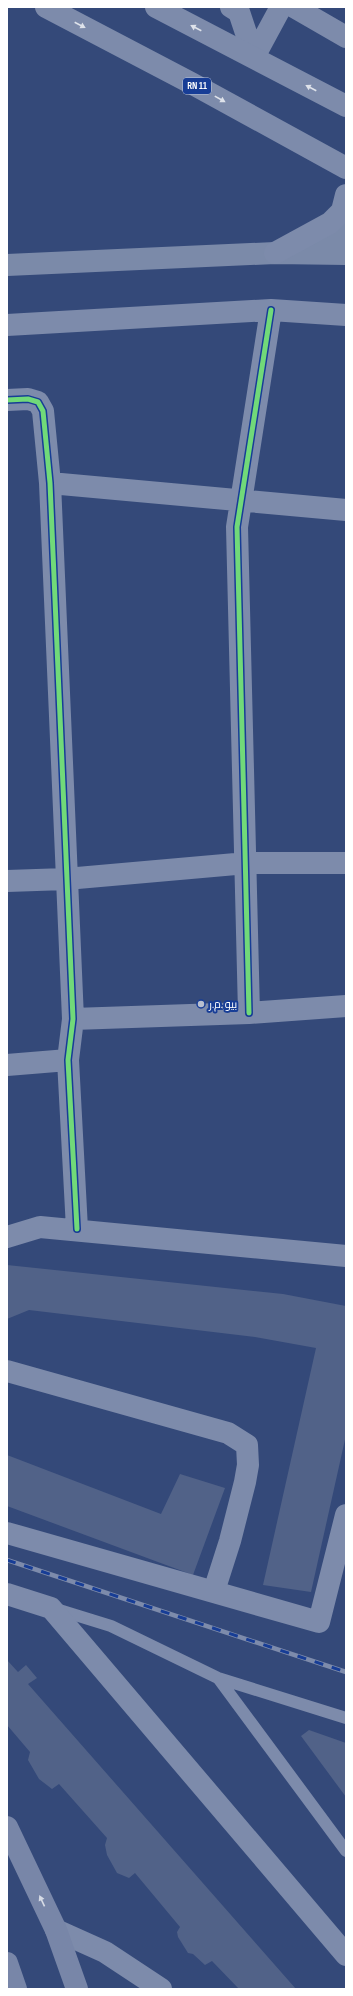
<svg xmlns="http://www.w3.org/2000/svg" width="353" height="1996" font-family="'Sofia Sans Condensed',Cairo,sans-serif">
<rect width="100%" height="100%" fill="#344979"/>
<!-- building -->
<path fill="#516288" d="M7 1265 283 1294 346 1306V1435L311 1592 263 1585 316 1348 255 1337 29 1310 7 1319Z
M7 1455 161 1514 180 1474 225 1488 193 1575 7 1506Z
M7 1660 18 1672 26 1665 37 1678 28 1684 296 1989H239L212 1961 205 1965 193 1954 188 1953 178 1937 177 1932 180 1927 135 1873 129 1878 117 1873 107 1855 105 1845 107 1838 59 1784 52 1789 39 1779 28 1760 30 1752 7 1725Z
M309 1730 346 1743V1797L301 1736Z"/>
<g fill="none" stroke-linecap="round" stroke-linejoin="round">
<!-- lane -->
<path stroke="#7d8bab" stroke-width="12" d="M56 1609 111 1626 218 1678 346 1718
M218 1678 346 1851"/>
<!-- street -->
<path stroke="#7d8bab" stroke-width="22" d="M231 7 239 12 254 57
M294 7 346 37
M254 57 281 7
M7 325 271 310 346 315
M7 400 28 399 38 402 43 411 50 483 73 1019 68 1060 77 1229
M50 483 346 510
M7 881 66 879 247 863H346
M249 1013 237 527 271 310
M73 1019 249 1013 346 1006
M7 1065 68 1060
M7 1237 40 1227 346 1256
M7 1371 228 1433 247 1445 248 1465 245 1482 230 1541 214 1591
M7 1533 319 1622 346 1515
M7 1594 51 1608 346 1955
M56 1930 105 1952 161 1989"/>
<!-- secondary -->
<path stroke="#7886a8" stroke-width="22" d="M7 1827 56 1930 77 1989
M7 1963 16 1989"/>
<!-- primary -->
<path stroke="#7b8aa9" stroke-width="22" d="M299 246 346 233
M7 265 275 253 346 254"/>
<!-- highway -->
<path stroke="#7d8bab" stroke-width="22" d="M46 7 191 83 346 168
M156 7 346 106
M275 253 330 223 342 211 346 195"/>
<!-- rail casing -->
<g stroke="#7d8bab" stroke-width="4.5">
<path id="rail" d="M7 1560 346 1672"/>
</g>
<!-- rail -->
<use href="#rail" stroke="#173d96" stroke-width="3" stroke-dasharray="9" stroke-linecap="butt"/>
<!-- cycleway casing -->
<g stroke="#173d96" stroke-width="8">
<path id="cycleway" d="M7 400 28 399 38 402 43 411 50 483 73 1019 68 1060 77 1229
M249 1013 237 527 271 310"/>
</g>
<!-- cycleway -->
<use href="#cycleway" stroke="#71d979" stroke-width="5"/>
</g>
<!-- one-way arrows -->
<defs><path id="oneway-solid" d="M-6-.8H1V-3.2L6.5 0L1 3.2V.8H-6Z"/></defs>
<g fill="#dee2ea">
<use href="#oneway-solid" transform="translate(80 25) rotate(27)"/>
<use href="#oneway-solid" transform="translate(196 28) rotate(-153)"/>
<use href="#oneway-solid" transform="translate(311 88) rotate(-152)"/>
<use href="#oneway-solid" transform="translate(220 99) rotate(29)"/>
</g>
<use fill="#d6dbe5" href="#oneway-solid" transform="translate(42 1901) rotate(-115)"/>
<!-- markers -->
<circle fill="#b8bfd0" stroke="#173d96" stroke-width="1.5" cx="201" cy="1004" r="4"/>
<g text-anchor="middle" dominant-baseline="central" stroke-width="4" stroke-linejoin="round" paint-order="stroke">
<!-- shield labels -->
<rect fill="#173d96" stroke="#b9c5e0" stroke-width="1" x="183" y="78" width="28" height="16" rx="3"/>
<g font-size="10" font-weight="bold" fill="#fff">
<text x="197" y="86">RN 11</text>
</g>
<!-- poi labels -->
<g font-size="11" fill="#fff" stroke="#173d96" text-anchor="start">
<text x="209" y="1004">بيو .م.ر</text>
</g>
</g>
<!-- border -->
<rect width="353" height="1996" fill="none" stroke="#ffffff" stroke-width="16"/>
</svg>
